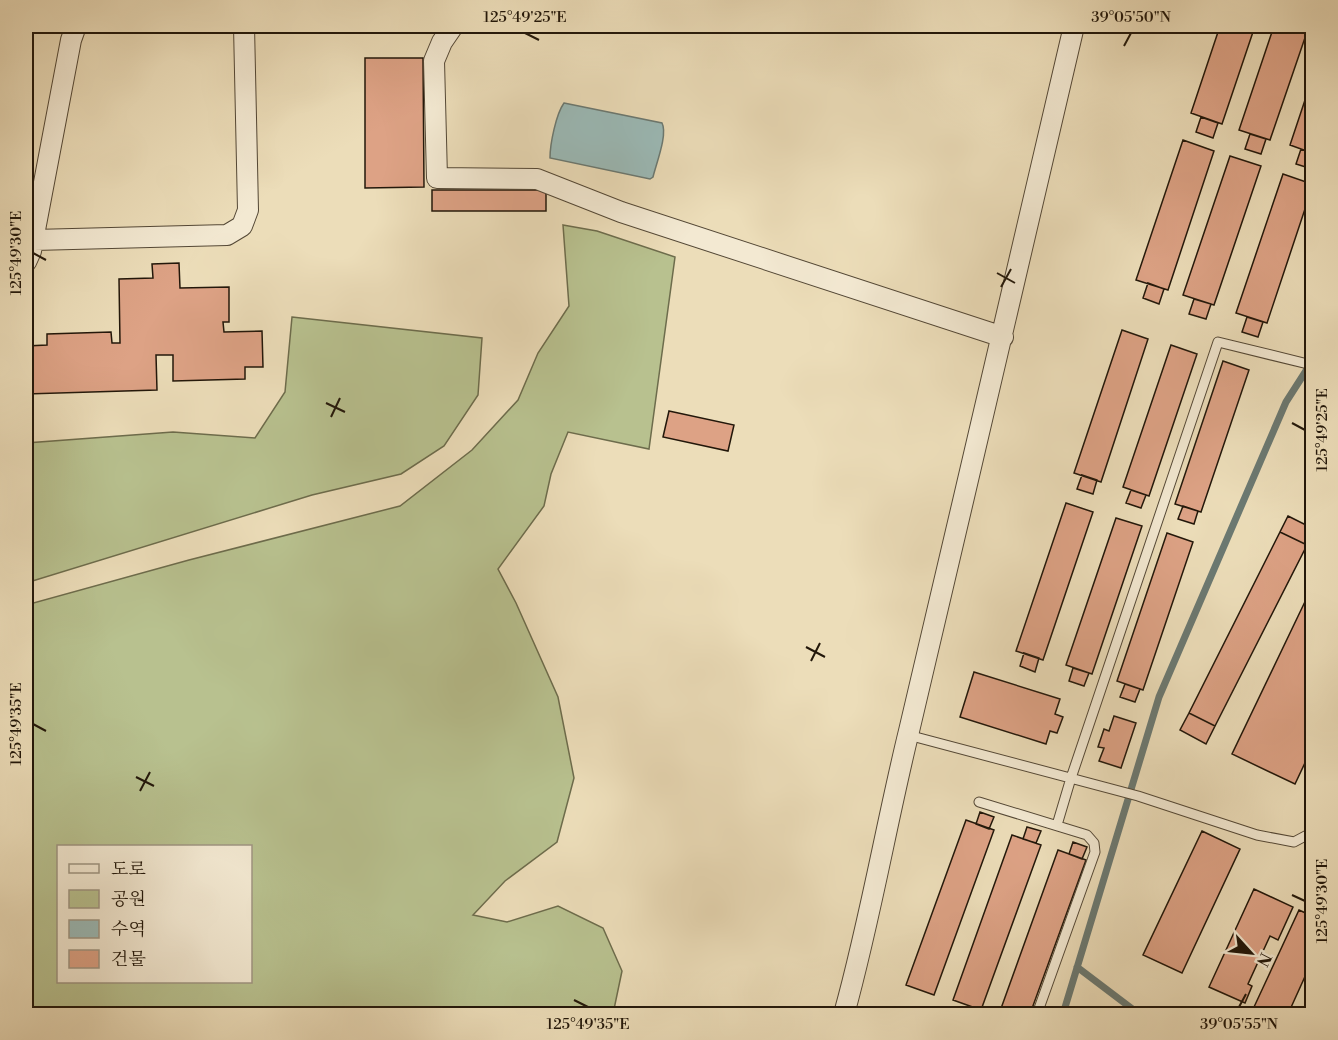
<svg xmlns="http://www.w3.org/2000/svg" width="1338" height="1040" font-family="'Libre Bodoni','Noto Serif KR',serif">
<rect width="100%" height="100%" fill="#ecddb9"/>
<filter id="stains"><feTurbulence type="fractalNoise" baseFrequency=".00333" numOctaves="4"/><feColorMatrix values="0 0 0 0 .2 0 0 0 0 .09 0 0 0 0 .02 0 0 0 .5 -.17"/></filter>
<radialGradient id="worn" r=".72"><stop offset=".6" stop-color="#630" stop-opacity="0"/><stop offset="1" stop-color="#630" stop-opacity=".3"/></radialGradient>
<!-- green -->
<path fill="#b8c18f" stroke="#6d6c4c" stroke-width="1.5" fill-rule="evenodd" d="M563 225 597 231 675 257 649 449 568 432 551 474 544 506 498 569 516 603 558 697 574 778 557 842 505 881 473 915 507 922 558 906 603 928 622 971 613 1014H26V605L189 560 400 506 472 450 518 400 538 353 569 306ZM58 846H250V982H58Z
M292 317 482 338 478 395 444 446 401 474 312 495 26 583V443L173 432 255 438 285 392Z"/>
<!-- water -->
<path fill="#9bbab7" stroke="#6b7972" stroke-width="1.5" d="M564 103 662 123C668 134 656 164 653 177L650 179 550 158C550 144 556 114 564 103Z"/>
<g fill="none" stroke-linecap="round" stroke-linejoin="round">
<!-- stream -->
<path stroke="#6b7972" stroke-width="7" d="M1077 967 1139 1014
M1063 1014 1159 697 1286 402 1311 363"/>
</g>
<!-- building -->
<path fill="#dda285" stroke="#22170a" stroke-width="1.5" d="M1220 26H1255L1222 124 1191 113Z
M1274 26H1309L1270 140 1239 130Z
M365 58H423L424 187 365 188Z
M1312 79V153L1290 145Z
M1201 117 1218 123 1213 138 1196 132Z
M1250 134 1266 139 1261 154 1245 149Z
M1183 140 1214 151 1168 290 1136 280Z
M1301 149 1312 153V169L1296 164Z
M1230 156 1261 166 1214 305 1183 295Z
M1283 174 1312 184V188L1267 323 1236 313Z
M432 190H546V211H432Z
M179 263 180 288 229 287V322H223L224 332 262 331 263 367H245V379L173 381V355H156L157 390 26 394V346L47 345V334L111 332 112 343H120L119 279 153 278 152 264Z
M1148 283 1164 289 1159 304 1143 298Z
M1194 299 1211 304 1206 319 1189 314Z
M1247 317 1263 322 1258 337 1242 332Z
M1122 330 1148 339 1101 482 1074 473Z
M1171 345 1197 354 1149 496 1123 487Z
M1223 361 1249 370 1201 512 1175 504Z
M669 411 734 425 728 451 663 437Z
M1082 475 1097 480 1093 494 1077 489Z
M1131 490 1146 495 1141 508 1126 503Z
M1066 503 1093 512 1043 660 1016 651Z
M1183 506 1198 511 1194 524 1178 519Z
M1288 516 1312 528V534L1307 545 1280 532Z
M1116 518 1142 526 1092 674 1066 665Z
M1280 532 1307 545 1215 726 1189 713Z
M1167 533 1193 542 1143 690 1117 681Z
M1312 587V748L1295 784 1232 754Z
M1024 653 1039 658 1035 672 1020 666Z
M1073 668 1089 673 1084 686 1069 681Z
M974 672 1060 699 1055 714 1063 717 1057 733 1050 731 1046 744 960 717Z
M1125 684 1140 689 1135 702 1120 697Z
M1189 713 1215 726 1206 744 1180 730Z
M1114 716 1136 723 1121 768 1099 761 1104 748 1098 747 1104 729 1109 731Z
M980 812 994 817 989 829 976 824Z
M966 820 994 830 934 995 906 985Z
M1027 827 1041 831 1036 843 1023 839Z
M1202 831 1240 849 1182 973 1143 955Z
M1012 835 1041 845 981 1010 953 1000Z
M1073 842 1087 847 1082 859 1069 854Z
M1058 850 1086 860 1030 1014H999Z
M1254 889 1293 907 1278 940 1270 936 1248 984 1252 986 1245 1003 1209 987Z
M1299 910 1312 916V961L1288 1014H1270L1254 1007Z
M914 1008 928 1012 927 1014H912Z"/>
<g fill="none" stroke-linecap="round" stroke-linejoin="round">
<!-- service casing -->
<g stroke="#544836" stroke-width="11">
<path id="service" d="M908 735 1138 796 1257 835 1294 842 1309 834 1312 828
M979 802 1087 835 1094 843 1095 852 1037 1014
M1057 825 1071 778 1218 342 1312 365"/>
</g>
<!-- minor casing -->
<g stroke="#544836" stroke-width="22">
<path id="minor" d="M453 26 442 42 434 61 437 178 537 179 621 212 1003 337
M34 240 227 235 242 226 248 210 244 26
M26 262 31 251 71 40 76 26
M844 1014C870 921 886 825 909 731 964 496 1020 261 1074 26"/>
</g>
<!-- service -->
<use href="#service" stroke="#f3e9d2" stroke-width="9"/>
<!-- minor -->
<use href="#minor" stroke="#f3e9d2" stroke-width="20"/>
</g>
<!-- ticks -->
<path fill="none" stroke="#22170a" stroke-width="2" d="M525 33 539 40M1124 46 1131 33M33 253 46 260M997 273 1015 283M1001 287 1011 269M326 403 345 412M331 417 340 398M1292 423 1305 430M806 647 825 657M811 661 820 643M33 724 46 731M136 777 154 786M140 791 150 772M1292 895 1305 901M574 1000 588 1007M1239 1007 1246 994"/>
<!-- margin -->
<rect width="1338" height="1040" fill="none" stroke="#ecddb9" stroke-width="66"/>
<!-- legend -->
<rect x="57" y="845" width="195" height="138" fill="#f3e9d2" stroke="#9f9582" stroke-width="1.5"/>
<rect x="69" y="864" width="30" height="9" fill="#f3e9d2" stroke="#9f9582" stroke-width="1.5"/>
<text x="111" y="875" font-size="18" fill="#22170a">도로</text>
<rect x="69" y="890" width="30" height="18" fill="#b8c18f" stroke="#9f9582" stroke-width="1.5"/>
<text x="111" y="905" font-size="18" fill="#22170a">공원</text>
<rect x="69" y="920" width="30" height="18" fill="#9bbab7" stroke="#9f9582" stroke-width="1.5"/>
<text x="111" y="935" font-size="18" fill="#22170a">수역</text>
<rect x="69" y="950" width="30" height="18" fill="#dda285" stroke="#9f9582" stroke-width="1.5"/>
<text x="111" y="965" font-size="18" fill="#22170a">건물</text>
<!-- north arrow -->
<g transform="translate(1251 953) rotate(117)" stroke="#f3e9d2" stroke-width="4.5" paint-order="stroke">
<path d="M0-4.5L10 22L0 15L-10 22Z" fill="#22170a"/>
<text y="-9" font-size="16" font-weight="bold" text-anchor="middle" fill="#22170a">N</text>
</g>
<rect x="33" y="33" width="1272" height="974" fill="none" stroke="#22170a" stroke-width="2"/>
<g font-size="15" text-anchor="middle" fill="#22170a">
<text x="525" y="22">125°49'25"E</text>
<text x="1131" y="22">39°05'50"N</text>
<text transform="translate(16 253) rotate(-90)" y="5">125°49'30"E</text>
<text transform="translate(1322 430) rotate(-90)" y="5">125°49'25"E</text>
<text transform="translate(16 724) rotate(-90)" y="5">125°49'35"E</text>
<text transform="translate(1322 901) rotate(-90)" y="5">125°49'30"E</text>
<text x="588" y="1029">125°49'35"E</text>
<text x="1239" y="1029">39°05'55"N</text>
</g>
<rect width="100%" height="100%" filter="url(#stains)"/>
<rect width="100%" height="100%" fill="url(#worn)"/>
</svg>
